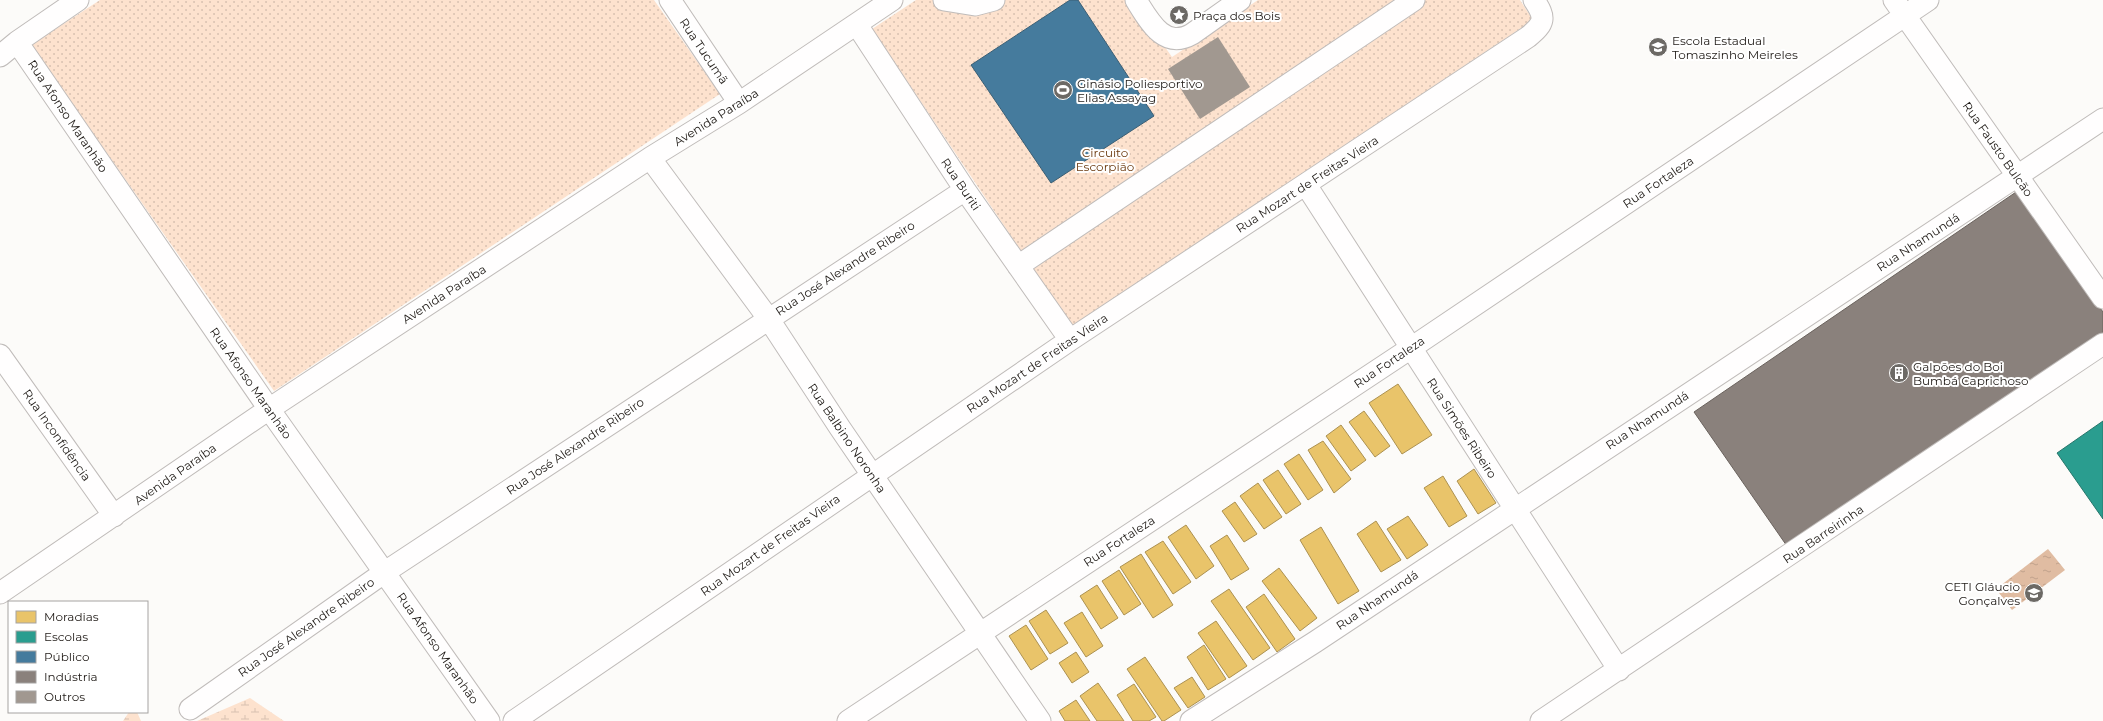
<svg xmlns="http://www.w3.org/2000/svg" width="2103" height="721" font-family="Montserrat,sans-serif">
<defs>
<pattern id="wetland-marsh" width="20" height="14" patternUnits="userSpaceOnUse"><rect width="20" height="14" fill="#fde2ce"/><path d="M1 5h8M5 5V1M11 12h8M15 12V8" fill="none" stroke="#d8c1b0"/></pattern>
<pattern id="park-dots" width="8" height="8" patternUnits="userSpaceOnUse"><rect width="8" height="8" fill="#fde2ce"/><path d="M2 2h.1M6 6h.1" fill="none" stroke="#d8c1b0" stroke-width="1.8" stroke-linecap="round"/></pattern>
<pattern id="water-ripples" width="26" height="14" patternUnits="userSpaceOnUse"><rect width="26" height="14" fill="#e0bca2"/><path d="M2 4q2-2 4 0t4 0M15 11q2-2 4 0t4 0" fill="none" stroke="#c0a18b"/></pattern>
</defs>
<rect width="100%" height="100%" fill="#fcfbf9"/>
<!-- wetland -->
<path fill="url(#wetland-marsh)" d="M250 698 284 721H197Z
M129 712H137L141 721H123Z"/>
<!-- park -->
<path fill="url(#park-dots)" d="M100 0H654L720 94 274 391 31 45Z
M916 0H1132L1172 57 1258 0H1520L1533 20 1072 327 872 29Z"/>
<!-- water -->
<path fill="url(#water-ripples)" d="M2048 549 2065 570 2012 610 1996 589Z"/>
<!-- homes -->
<path fill="#e9c46a" stroke="#ac9151" d="M1398 384 1432 435 1402 454 1369 403Z
M1364 411 1390 446 1375 457 1349 422Z
M1341 425 1366 460 1351 471 1326 436Z
M1323 441 1351 479 1334 493 1308 450Z
M1299 454 1323 490 1308 500 1284 464Z
M1474 469 1496 503 1478 514 1457 481Z
M1278 470 1301 504 1286 514 1263 480Z
M1443 476 1467 516 1449 527 1424 488Z
M1258 483 1282 517 1264 529 1240 496Z
M1235 502 1257 534 1244 542 1222 511Z
M1408 516 1428 545 1407 559 1387 529Z
M1376 521 1401 560 1381 572 1357 534Z
M1186 525 1214 566 1196 579 1168 537Z
M1321 527 1359 591 1338 604 1300 540Z
M1227 535 1249 569 1231 580 1210 546Z
M1163 541 1191 582 1173 594 1145 552Z
M1141 554 1173 605 1153 618 1120 567Z
M1279 568 1317 618 1300 631 1262 581Z
M1119 570 1141 604 1124 615 1102 581Z
M1097 585 1118 618 1101 629 1080 596Z
M1229 589 1270 648 1253 660 1211 601Z
M1264 594 1295 639 1277 652 1246 607Z
M1046 610 1068 643 1050 654 1029 621Z
M1082 612 1103 646 1086 657 1064 623Z
M1216 621 1247 666 1229 678 1198 633Z
M1026 625 1048 659 1031 670 1009 636Z
M1204 645 1226 679 1208 690 1187 657Z
M1076 652 1089 672 1072 683 1059 663Z
M1145 657 1181 710 1164 721H1162L1127 669Z
M1192 677 1205 697 1188 708 1174 688Z
M1098 683 1124 721H1097L1080 696Z
M1134 684 1156 717 1149 721H1133L1117 695Z
M1076 700 1090 721H1065L1059 711Z"/>
<!-- schools -->
<path fill="#2a9d8f" stroke="#27766b" d="M2103 421V519L2057 453Z"/>
<!-- public -->
<path fill="#457b9d" stroke="#3a5e74" d="M1070 0H1078L1154 116 1051 183 971 65Z"/>
<!-- industry -->
<path fill="#8a817c" stroke="#6a625d" d="M2019 190 2103 312V333L1789 549 1694 412Z"/>
<!-- building -->
<path fill="#a19890" d="M1218 37 1250 87 1200 119 1168 69Z"/>
<g fill="none" stroke-linecap="round" stroke-linejoin="round">
<!-- minor casing -->
<g stroke="#c0bcba" stroke-width="23">
<path id="minor" d="M670 0 739 103
M944 0 975 5 994 0
M1136 0C1149 21 1164 50 1192 34L1240 0
M1894 0 2103 298
M857 25 965 190 1070 340
M17 42 269 409 489 721
M0 56 17 42 78 0
M650 158 768 318 840 428 1040 721
M1306 185 1619 670
M1018 266 1414 0
M0 355 114 516
M0 593 269 409 650 158 739 103 892 0
M190 709 385 572 965 190
M514 721 1070 340 1528 37C1545 23 1546 18 1534 0
M848 721 1411 348 1928 0
M1191 721 1315 642 2103 119
M1541 721 2103 344"/>
</g>
<!-- minor -->
<use href="#minor" stroke="#fffefe" stroke-width="21"/>
</g>
<!-- icons -->
<defs>
<g id="sight-disc" transform="scale(1)"><circle r="9.5" fill="#6c6965" stroke="#fff"/><path d="M0-6L1.8-2.2L6-1.7L2.9 1.2L3.7 5.4L0 3.3L-3.7 5.4L-2.9 1.2L-6-1.7L-1.8-2.2Z" fill="#fff"/></g>
<g id="school-disc" transform="scale(1)"><circle r="9.5" fill="#6c6965" stroke="#fff"/><path d="M0-5L7-2L0 1L-7-2ZM-4 1L0 2.5L4 1V4Q0 6-4 4Z" fill="#fff"/></g>
<g id="stadium-disc" transform="scale(1)"><circle r="9.5" fill="#6c6965" stroke="#fff"/><path d="M0-5a6.5 5 0 1 0 0 10a6.5 5 0 1 0 0-10ZM-3.5-1.8h7v3.6h-7Z" fill="#fff"/></g>
<g id="building-disc" transform="scale(1)"><circle r="9.5" fill="#6c6965" stroke="#fff"/><path d="M-4-6H4V6H1V3H-1V6H-4ZM-2.5-4.3h1.7v1.8h-1.7ZM.8-4.3h1.7v1.8H.8ZM-2.5-1h1.7V.8h-1.7ZM.8-1h1.7V.8H.8Z" fill="#fff"/></g>
</defs>
<g fill-rule="evenodd">
<use href="#sight-disc" x="1179" y="15"/>
<use href="#school-disc" x="1658" y="47"/>
<use href="#stadium-disc" x="1063" y="90"/>
<use href="#building-disc" x="1899" y="373"/>
<use href="#school-disc" x="2034" y="593"/>
</g>
<g text-anchor="middle" dominant-baseline="central" stroke-width="4" stroke-linejoin="round" paint-order="stroke">
<!-- poi labels -->
<g font-size="12" fill="#1f1a16" stroke="#fff" text-anchor="start">
<text x="1193" y="15">Praça dos Bois</text>
<text x="1672" y="40">Escola Estadual<tspan x="1672" dy="14">Tomaszinho Meireles</tspan></text>
<text x="1077" y="83">Ginásio Poliesportivo<tspan x="1077" dy="14">Elias Assayag</tspan></text>
<text x="1913" y="366">Galpões do Boi<tspan x="1913" dy="14">Bumbá Caprichoso</tspan></text>
<text x="2020" y="586" text-anchor="end">CETI Gláucio<tspan x="2020" dy="14">Gonçalves</tspan></text>
</g>
<!-- street labels -->
<g font-size="12" fill="#1f1a16" stroke="#fff">
<text transform="translate(704 51) rotate(56)">Rua Tucumã</text>
<text transform="translate(68 116) rotate(56)">Rua Afonso Maranhão</text>
<text transform="translate(716 117) rotate(-32)">Avenida Paraíba</text>
<text transform="translate(1998 149) rotate(55)">Rua Fausto Bulcão</text>
<text transform="translate(1658 182) rotate(-34)">Rua Fortaleza</text>
<text transform="translate(961 184) rotate(56)">Rua Buriti</text>
<text transform="translate(1307 184) rotate(-33)">Rua Mozart de Freitas Vieira</text>
<text transform="translate(1918 242) rotate(-33)">Rua Nhamundá</text>
<text transform="translate(845 268) rotate(-33)">Rua José Alexandre Ribeiro</text>
<text transform="translate(444 294) rotate(-33)">Avenida Paraíba</text>
<text transform="translate(1389 362) rotate(-34)">Rua Fortaleza</text>
<text transform="translate(1037 363) rotate(-34)">Rua Mozart de Freitas Vieira</text>
<text transform="translate(251 383) rotate(55)">Rua Afonso Maranhão</text>
<text transform="translate(1647 420) rotate(-33)">Rua Nhamundá</text>
<text transform="translate(1462 428) rotate(57)">Rua Simões Ribeiro</text>
<text transform="translate(57 435) rotate(55)">Rua Inconfidência</text>
<text transform="translate(847 438) rotate(56)">Rua Balbino Noronha</text>
<text transform="translate(575 446) rotate(-34)">Rua José Alexandre Ribeiro</text>
<text transform="translate(175 474) rotate(-35)">Avenida Paraíba</text>
<text transform="translate(1823 534) rotate(-34)">Rua Barreirinha</text>
<text transform="translate(1119 541) rotate(-33)">Rua Fortaleza</text>
<text transform="translate(770 545) rotate(-35)">Rua Mozart de Freitas Vieira</text>
<text transform="translate(1377 600) rotate(-34)">Rua Nhamundá</text>
<text transform="translate(306 627) rotate(-35)">Rua José Alexandre Ribeiro</text>
<text transform="translate(438 648) rotate(55)">Rua Afonso Maranhão</text>
</g>
<!-- park labels -->
<g font-size="12" fill="#6c3b10" stroke="#fff">
<text x="1105" y="152">Circuito<tspan x="1105" dy="14">Escorpião</tspan></text>
</g>
</g>
<!-- legend -->
<rect x="8" y="601" width="140" height="112" fill="#ffffff" stroke="#a5a3a2"/>
<rect x="16" y="611" width="20" height="12" fill="#e9c46a" stroke="#a5a3a2"/>
<text x="44" y="621" font-size="12" fill="#1f1a16">Moradias</text>
<rect x="16" y="631" width="20" height="12" fill="#2a9d8f" stroke="#a5a3a2"/>
<text x="44" y="641" font-size="12" fill="#1f1a16">Escolas</text>
<rect x="16" y="651" width="20" height="12" fill="#457b9d" stroke="#a5a3a2"/>
<text x="44" y="661" font-size="12" fill="#1f1a16">Público</text>
<rect x="16" y="671" width="20" height="12" fill="#8a817c" stroke="#a5a3a2"/>
<text x="44" y="681" font-size="12" fill="#1f1a16">Indústria</text>
<rect x="16" y="691" width="20" height="12" fill="#a19890" stroke="#a5a3a2"/>
<text x="44" y="701" font-size="12" fill="#1f1a16">Outros</text>
</svg>
